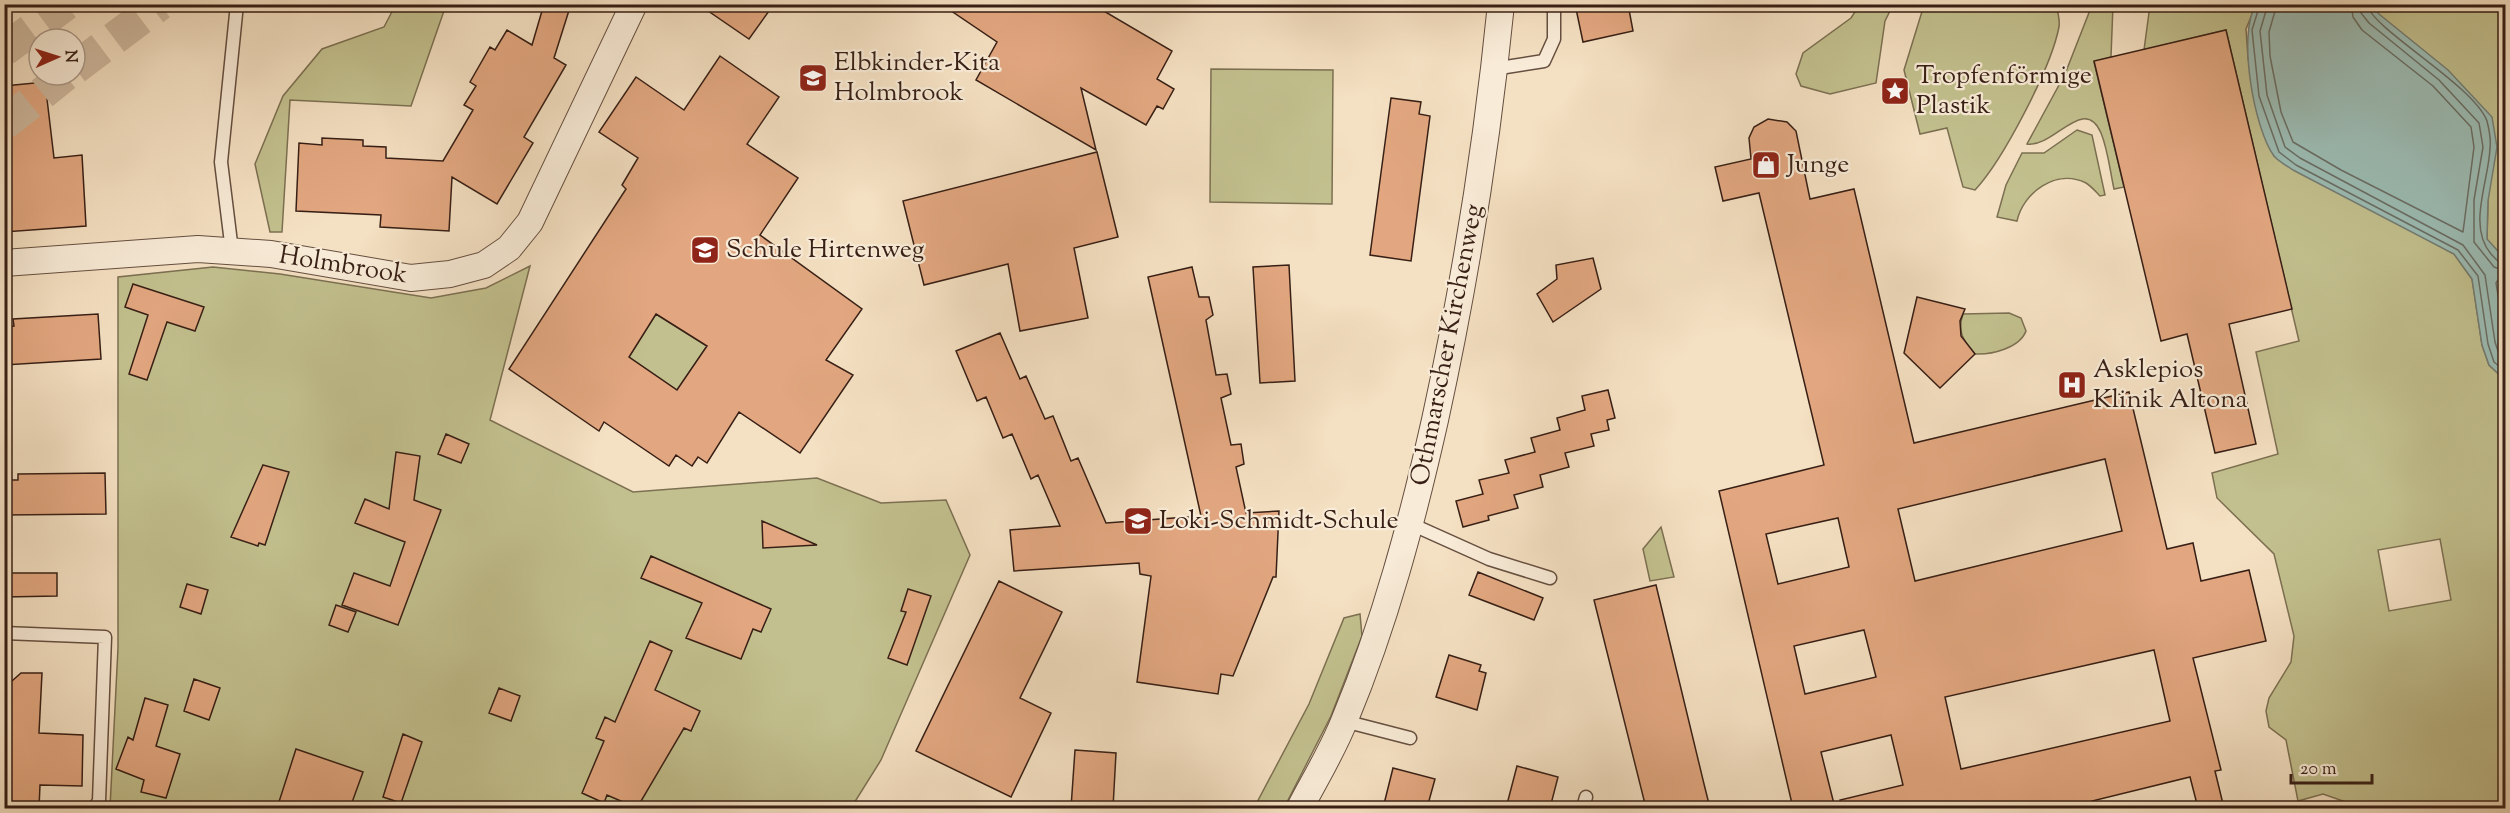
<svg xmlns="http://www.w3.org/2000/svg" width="2510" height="813" font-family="'Sorts Mill Goudy',serif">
<rect width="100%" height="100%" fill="#f4e0c2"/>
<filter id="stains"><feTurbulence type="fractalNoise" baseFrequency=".00333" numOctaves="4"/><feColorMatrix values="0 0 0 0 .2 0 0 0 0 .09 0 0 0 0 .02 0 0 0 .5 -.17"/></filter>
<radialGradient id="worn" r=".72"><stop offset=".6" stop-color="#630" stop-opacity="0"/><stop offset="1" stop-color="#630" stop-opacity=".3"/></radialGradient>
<!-- green -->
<path fill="#c2c08e" stroke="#7c7052" stroke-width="1.5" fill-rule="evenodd" d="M396 4 446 5 411 106 290 100 282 232H270L255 164 283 96 322 49 384 27Z
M1860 4 1893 5 1885 21 1876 83 1830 94 1801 86 1796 74 1803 53 1851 18Z
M1924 5H2056C2058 12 2060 20 2059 27 2051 68 2003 160 1975 190L1963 187 1947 128 1920 134 1904 70Z
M2092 5H2113L2111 57 2094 62 2124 187 2114 189C2110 171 2108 150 2101 133 2084 94 2054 148 2027 144L2065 74Z
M2150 5H2256L2246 29 2248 58 2259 119 2274 156 2454 254 2472 279 2482 345 2489 365 2505 380V808H2363L2323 794 2298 801 2286 740 2269 727 2266 711 2269 698 2291 662 2294 636 2274 554 2217 498 2212 473 2278 454 2256 352 2299 341 2226 30 2144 50ZM2440 539 2451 600 2389 611 2378 550Z
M2372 5H2505V259L2487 240 2488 201Z
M1211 69 1333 70 1332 204 1210 202Z
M2077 130 2092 135 2105 195 2100 196C2096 192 2091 186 2086 183 2056 168 2023 193 2017 221L1997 217 2006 185 2022 153H2044Z
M530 266 490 420 633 492 817 478 881 503 946 500 970 555 881 760 851 808H110L118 648V277L213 267 280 274 431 298 486 288Z
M2009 313 2021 318 2026 331C2020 348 1991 355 1975 354 1963 341 1957 331 1963 314Z
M656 314 707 346 677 390 629 357Z
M1661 527 1674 577 1650 581 1643 549Z
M1360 614 1362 636 1331 716 1284 808H1254L1309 704 1344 618Z"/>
<!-- water -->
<path fill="#9cbdb5" stroke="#747e75" stroke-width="1.5" d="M2256 5H2372L2379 14 2448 70 2492 117 2497 147 2488 201 2487 239 2505 259V380L2489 365 2482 345 2472 279 2454 254 2293 170C2287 166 2278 161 2274 156 2254 129 2237 33 2256 5Z"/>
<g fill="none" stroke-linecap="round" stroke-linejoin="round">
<!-- shore -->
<path stroke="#6a6e65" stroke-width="1.5" d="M2260 4 2252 30 2259 96 2279 152 2296 165 2458 250 2478 276 2488 344 2494 362 2506 372
M2268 4 2260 31 2267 95 2285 147 2300 158 2463 245 2485 275 2495 342 2500 357 2506 362
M2277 4 2269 32 2270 56 2281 112 2293 142 2341 170 2463 232 2474 147 2471 127 2433 86 2362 30 2353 17 2351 4
M2360 4 2361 13 2369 23 2439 80 2479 123 2483 147 2474 200V242L2494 267 2506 271
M2367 4C2370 28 2474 85 2487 121 2489 129 2491 141 2490 148 2489 181 2467 226 2491 254 2496 259 2498 263 2506 264
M2506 280H2498L2496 283 2506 344"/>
</g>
<!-- building -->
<path fill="#e2a780" stroke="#371f15" stroke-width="1.5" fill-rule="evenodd" d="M544 4H571L554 58 566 65 524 137 533 143 497 204 452 177 449 231 380 227 381 215 296 211 299 143 322 145V138L363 140V146L386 147V158L443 161 473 110 464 105 476 86 470 82 490 47 495 50 507 30 532 45Z
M698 4H774L749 39Z
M941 4H1092L1172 51 1157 79 1174 89 1163 109 1157 106 1146 125 1081 88 1096 150 976 80 997 42Z
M1575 4H1628L1633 31 1583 42Z
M2226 30 2292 309 2229 324 2256 444 2215 453 2187 334 2161 341 2094 61Z
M720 56 779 97 747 144 798 178 760 235 862 309 826 360 853 375 800 453 739 412 707 463 698 457 692 466 676 455 669 466 604 422 599 431 509 369 626 189 622 185 638 158 599 132 636 77 684 110ZM656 314 707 346 677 390 629 357Z
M45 82 54 158 82 155 86 226 4 232V86Z
M1391 98 1421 102 1419 114 1430 116 1411 261 1370 255Z
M1768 119 1787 122 1796 131 1810 199 1854 189 1914 443 2129 392 2167 549 2193 543 2201 581 2249 570 2266 641 2193 658 2221 770 2215 771 2224 808H2198L2190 777 2092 801 2093 808H1841L1840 800 1903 785 1891 735 1821 752 1835 808H1793L1719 491 1824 465 1759 193 1723 201 1715 167 1751 159 1749 138 1754 127ZM2105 459 2122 531 1915 581 1898 509ZM1838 518 1849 567 1778 584 1766 534ZM1864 630 1876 677 1805 694 1794 646ZM2154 650 2170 721 1961 769 1945 697Z
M1097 152 1118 237 1074 248 1088 318 1020 331 1008 264 924 285 903 201Z
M1593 258 1601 289 1553 322 1537 294 1557 279 1556 265Z
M1289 265 1295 381 1260 383 1253 267Z
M1192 267 1199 297H1209L1213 315 1206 320 1216 375 1227 374 1231 394 1221 398 1231 445 1241 444 1244 464 1236 467 1246 513 1279 511 1276 577H1273L1233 676 1221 674 1218 694 1137 682 1151 576 1140 574 1139 563 1014 571 1010 530 1060 526 1038 475 1031 479 1012 434 1003 438 986 397 977 401 956 351 1000 333 1020 379 1026 376 1045 419 1053 416 1071 461 1078 458 1106 523 1201 516 1148 277Z
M133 284 204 307 195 331 167 322 147 380 129 374 148 315 125 307Z
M1917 297 1965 309 1960 321 1961 336 1975 354 1940 388 1904 353Z
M98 314 101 359 4 365V327L14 326 13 319Z
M1608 390 1615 418 1607 420 1609 430 1591 434 1594 446 1565 453 1569 467 1540 475 1543 487 1514 495 1518 508 1488 516 1489 520 1463 527 1456 501 1483 494 1479 480 1509 473 1505 460 1535 452 1531 438 1560 430 1557 418 1585 410 1582 396Z
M446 434 469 444 461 463 438 454Z
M396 452 420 456 414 500 441 510 398 625 342 605 354 573 390 586 405 542 355 523 365 499 389 509Z
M263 465 289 472 265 545 259 543 258 546 231 537Z
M105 473 106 514 4 515V480H18V474Z
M762 521 817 545 763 548Z
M651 556 771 609 761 632 753 629 741 659 686 638 702 603 641 578Z
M1478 572 1543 598 1534 620 1469 595Z
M4 573H57V596L4 597Z
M999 581 1062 612 1020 698 1051 713 1011 797 916 751Z
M187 584 208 590 201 614 180 607Z
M1656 585 1704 784 1710 808H1646L1594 600Z
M908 589 931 596 907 665 888 658 906 612 901 611Z
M336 605 356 612 348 632 329 625Z
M650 641 672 651 655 690 700 711 691 731 684 728 637 808 607 795 604 803 582 793 604 741 596 738 605 717 615 722Z
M1449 655 1481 665 1479 671 1486 673 1477 710 1436 697Z
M21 673H42L39 733 83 735 82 786 40 785 39 808H4V688Z
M194 679 220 688 209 720 184 711Z
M499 688 520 696 511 721 489 713Z
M145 698 168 705 156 746 180 754 166 798 141 792 144 780 116 769 128 737 133 740Z
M403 734 422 742 401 803 383 797Z
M296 749 363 772 350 808H277Z
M1075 750 1116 753 1113 808H1071Z
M1517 766 1558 777 1550 808H1506Z
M1393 768 1435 779 1427 808H1383Z"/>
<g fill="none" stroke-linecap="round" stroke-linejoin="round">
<!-- highway-tunnel -->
<path stroke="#ceb99f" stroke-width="33" stroke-dasharray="33 16" stroke-linecap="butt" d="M4 50 66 4
M75 68 160 4
M4 124 65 75"/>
<!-- lane casing -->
<g stroke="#664f40" stroke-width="15">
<path id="lane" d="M1493 69 1544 61 1554 39V4
M232 251 221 162 237 4
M1411 524 1489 559 1550 578
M4 633 105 637 99 801 94 808
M1344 721 1410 738
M1583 808 1586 797"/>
</g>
<!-- street casing -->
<g stroke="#664f40" stroke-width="28">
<path id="street" d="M4 263 198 249 271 254 411 278 450 274 484 265 509 248 530 222 634 4
M1300 808C1315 779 1333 750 1345 719 1385 623 1412 522 1435 420 1465 283 1487 145 1501 4"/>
</g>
<!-- lane -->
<use href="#lane" stroke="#f8ebd7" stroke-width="12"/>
<!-- street -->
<use href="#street" stroke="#f8ebd7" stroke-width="26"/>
</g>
<!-- icons -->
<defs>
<g id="school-square" transform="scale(1.5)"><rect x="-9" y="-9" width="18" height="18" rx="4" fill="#8f2418" stroke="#f8ebd7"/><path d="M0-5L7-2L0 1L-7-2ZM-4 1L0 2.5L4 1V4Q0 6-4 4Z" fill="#fff"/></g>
<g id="sight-square" transform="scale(1.5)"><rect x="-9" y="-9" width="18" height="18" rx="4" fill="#8f2418" stroke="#f8ebd7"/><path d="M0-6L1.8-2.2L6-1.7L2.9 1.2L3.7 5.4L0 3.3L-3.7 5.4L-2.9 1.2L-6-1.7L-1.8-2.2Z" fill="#fff"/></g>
<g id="shop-square" transform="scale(1.5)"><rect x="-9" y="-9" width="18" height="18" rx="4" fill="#8f2418" stroke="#f8ebd7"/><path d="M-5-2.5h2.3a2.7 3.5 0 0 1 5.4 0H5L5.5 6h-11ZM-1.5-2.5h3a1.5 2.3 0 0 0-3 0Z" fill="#fff"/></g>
<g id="hospital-square" transform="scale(1.5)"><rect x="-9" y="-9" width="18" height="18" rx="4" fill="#8f2418" stroke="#f8ebd7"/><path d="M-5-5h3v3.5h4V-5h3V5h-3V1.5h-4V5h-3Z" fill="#fff"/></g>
</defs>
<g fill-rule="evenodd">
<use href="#school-square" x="813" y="78"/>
<use href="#sight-square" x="1895" y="91"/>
<use href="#shop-square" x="1766" y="165"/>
<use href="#school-square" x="705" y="250"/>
<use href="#hospital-square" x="2072" y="385"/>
<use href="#school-square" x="1138" y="521"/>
</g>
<g text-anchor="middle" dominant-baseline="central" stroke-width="4.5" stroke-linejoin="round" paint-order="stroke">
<!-- poi labels -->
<g font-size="26" fill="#371f15" stroke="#f8ebd7" text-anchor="start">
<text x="834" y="63">Elbkinder-Kita<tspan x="834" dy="30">Holmbrook</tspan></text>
<text x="1916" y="76">Tropfenförmige<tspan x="1916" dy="30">Plastik</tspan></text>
<text x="1787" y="165">Junge</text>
<text x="726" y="250">Schule Hirtenweg</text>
<text x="2093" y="370">Asklepios<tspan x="2093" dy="30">Klinik Altona</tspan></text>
<text x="1159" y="521">Loki-Schmidt-Schule</text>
</g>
<!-- street labels -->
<g font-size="26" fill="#371f15" stroke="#f8ebd7">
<text transform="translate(343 266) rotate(9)">Holmbrook</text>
<text transform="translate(1448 345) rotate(-79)">Othmarscher Kirchenweg</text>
</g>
</g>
<!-- margin -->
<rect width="2510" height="813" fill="none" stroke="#f4e0c2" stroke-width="24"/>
<rect x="6" y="6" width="2498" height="801" fill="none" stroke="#371f15" stroke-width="3"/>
<rect x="12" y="12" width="2486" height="789" fill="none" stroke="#371f15" stroke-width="1.5"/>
<!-- north arrow -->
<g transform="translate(57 57) rotate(87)"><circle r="28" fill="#f8ebd7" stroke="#ab9989" stroke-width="1.5"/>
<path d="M0-4.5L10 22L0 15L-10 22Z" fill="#8f2418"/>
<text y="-9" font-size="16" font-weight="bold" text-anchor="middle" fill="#371f15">N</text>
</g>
<!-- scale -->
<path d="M2291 774v9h81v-9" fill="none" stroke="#371f15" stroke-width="3"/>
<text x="2300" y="774" font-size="18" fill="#371f15" stroke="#f8ebd7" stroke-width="4.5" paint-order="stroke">20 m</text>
<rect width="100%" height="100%" filter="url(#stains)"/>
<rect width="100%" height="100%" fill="url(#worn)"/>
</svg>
